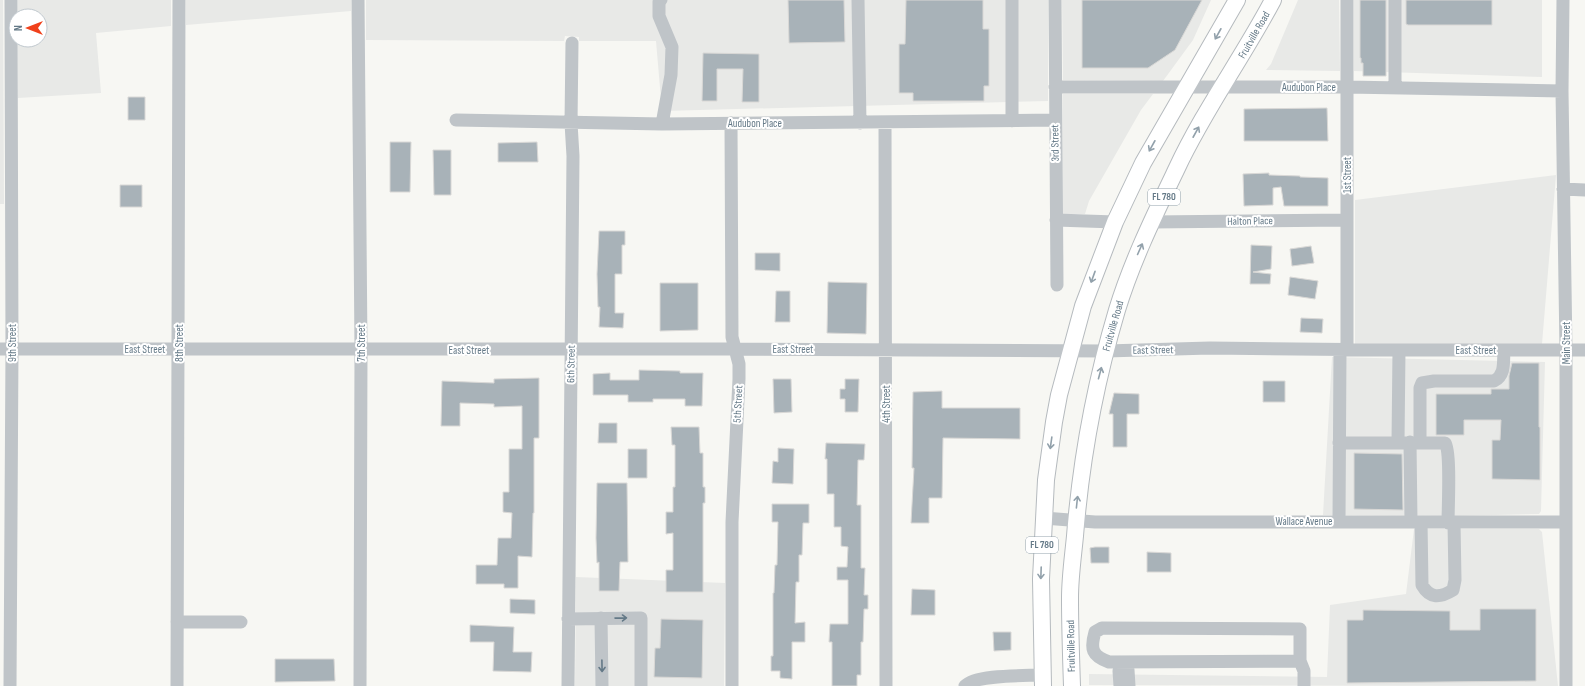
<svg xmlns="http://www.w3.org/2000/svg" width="1585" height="686" font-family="'Sofia Sans Condensed',sans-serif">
<rect width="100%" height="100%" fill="#f7f7f3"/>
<!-- built -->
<path fill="#e8e9e7" d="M0 0H3L4 204H0Z
M18 0H171V26L96 33 101 93 18 98V40H40V16H18Z
M186 0H351V11L186 25Z
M366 0H1048V101L662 111 656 41H579V37L565 36 564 41 366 40Z
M1062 0H1211L1193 40 1163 81 1063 80Z
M1298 0H1339L1340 71 1266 70 1271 64Z
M1354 0H1542V77L1354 71Z
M1063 94H1153L1141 110 1089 201 1085 214H1063Z
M1556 175 1542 344H1355V200Z
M1332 357 1545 362 1541 511 1539 514 1454 516 1323 515Z
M1414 529H1539L1542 532 1558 686 1089 685V674L1327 677 1330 605 1406 594Z
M576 577 725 583 724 686H575Z"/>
<!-- building -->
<path fill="#a8b2b8" stroke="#d9d8d6" d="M788 0H844L845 42 789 43Z
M906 0H983V29H989V86H984V101H913V93H899V44H905Z
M1082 0H1202L1175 50 1148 68H1082Z
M1360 0H1386V76H1363V63H1361V58H1360Z
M1406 0H1492V25H1408L1406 24Z
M703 53 759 54V102H742L743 69H717V101H702Z
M128 97H145V120H128Z
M1327 108 1328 141H1244V109Z
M390 142H411L410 192H390Z
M537 142 538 162H498V143Z
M433 150H451V195H434Z
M1269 173V175L1300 176V177L1328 178V206H1284L1281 187 1273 188V205L1244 206 1243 174Z
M120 185H142V207H120Z
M599 231H625V245H622V274H615V313H624L623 328 599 327 600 307H598L597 274Z
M1251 245 1272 246 1271 269 1253 272 1271 274 1270 284H1250Z
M1311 246 1314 263 1292 266 1290 249Z
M755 253H780V271L755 270Z
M1290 277 1318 281 1315 299 1288 295Z
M828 282 867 283 866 334 827 333Z
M660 283H698V330L660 331Z
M776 291H790V322H775Z
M1301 318 1323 319 1322 333 1300 332Z
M1512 363H1539V427H1540V480L1492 479V440H1500L1501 420H1464V435H1436V394H1491V389H1509V376Z
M639 370 680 371V373H703L702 406H685V399H653V402H628V395H593V374L610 373V380H639Z
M539 378V438H534V513H533L532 557 518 556V588H504V584H476V565H497L498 538H511L512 513 503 512V492H509V449H522V406L494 407V404L460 403V426H441L442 381 494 383V379Z
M773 379H791L792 412 774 413Z
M845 379H859L858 412H845V399H840V389H845Z
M1263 381H1285V402H1263Z
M942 391V408H1020V439L943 438 942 498H929V523H911L914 468H912L913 392Z
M1114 393 1139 394V414H1127V447H1113V414H1109Z
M599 423H617V443H598Z
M671 427H699L700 453H703V487H705V503H703V592H666V570H673V533L666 534V512H673V487H675V445H672Z
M826 443 865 444 864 460H858L857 505H861V568H865L864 595H868V609H864L863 642H861V675H857V686H832V642H829L830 624H848V580H837V567H847L848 547 841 546V527H834V494H827V459H825Z
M778 448 794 449 793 484 772 483 773 461 778 462Z
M628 449H647V478H628Z
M1354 453 1402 454 1403 510 1354 509Z
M597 483H627L628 562H620L619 591H599V562L597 563 596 538Z
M772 504H809V523H803L802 555H799V582H796L795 623 805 622V642H792V679L780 678V671H771V656H773V593H774L775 565H777L778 522H772Z
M1095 547H1109V563H1091L1090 548Z
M1147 552 1171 553V572H1147Z
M912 589 935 590V615H911Z
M510 599 535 600V614L510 613Z
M1480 609H1536V681L1347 683V620H1363V610L1450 611V630H1480Z
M661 619 703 620 702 678 654 677 655 648H660Z
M470 625 514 627 513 652H532L531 672 493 671 494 642H470Z
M993 632H1011V650L994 651Z
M275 659H334L335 681 275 682Z"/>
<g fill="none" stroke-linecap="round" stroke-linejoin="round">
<!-- major casing -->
<g stroke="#b5babe" stroke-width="18">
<path id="major" d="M1043 686 1041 579 1046 480 1054 422 1059 395 1083 306 1115 222 1143 163 1237 0
M1072 686C1071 657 1070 627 1070 598 1070 577 1073 557 1075 536 1081 459 1095 384 1117 310 1132 261 1155 214 1177 168 1204 110 1243 57 1273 0"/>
</g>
<!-- minor -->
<path stroke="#bfc4c8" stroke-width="13" d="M358 0 361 349 360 686
M661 0 659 2V16L672 47 671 75 662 124
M858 0 860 123
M1012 0V121
M1055 0 1057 285
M1347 0V350
M1395 0V88
M1563 0 1562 91 1566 350V686
M1055 87H1347L1562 91
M456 120 662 124 1055 120
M731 123 732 337 739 364V379L732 522V686
M885 123 886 686
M1563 189 1585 190
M1056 220 1115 222
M1152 222 1347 220
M0 349H735L1106 351 1210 348 1399 350H1585
M1398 442 1399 350
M1410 442 1411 522
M1420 442V388L1422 383 1434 381H1494C1506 375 1503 361 1504 350
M1339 443H1445C1451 451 1448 509 1448 523
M1044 518 1095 522H1565
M1339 521 1340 350
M1421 522 1422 585C1430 599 1440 598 1453 590L1455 580 1454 523
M601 618 602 686
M568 619 641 618V686
M177 622H241
M1102 628 1300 629V661L1109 662C1092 656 1090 649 1095 632Z
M1300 661 1304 671V686
M1124 662 1128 670 1129 686
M10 686 12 349 11 0
M177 686 179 0
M568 686 573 156 571 123 572 43
M965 686C976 674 1026 676 1043 675
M1120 686 1119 671 1124 662"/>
<!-- major -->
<use href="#major" stroke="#fff" stroke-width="16"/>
</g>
<!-- one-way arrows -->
<defs><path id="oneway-shaft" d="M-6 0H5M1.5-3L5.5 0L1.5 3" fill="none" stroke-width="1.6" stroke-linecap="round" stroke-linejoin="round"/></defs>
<g stroke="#92a1ab">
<use href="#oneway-shaft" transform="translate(1218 34) rotate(119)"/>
<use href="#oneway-shaft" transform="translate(1196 132) rotate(-61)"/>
<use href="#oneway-shaft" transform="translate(1152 146) rotate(119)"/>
<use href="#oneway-shaft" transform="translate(1140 249) rotate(-66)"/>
<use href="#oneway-shaft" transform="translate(1093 277) rotate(110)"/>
<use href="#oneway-shaft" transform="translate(1100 373) rotate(-75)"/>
<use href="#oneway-shaft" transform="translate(1051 443) rotate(98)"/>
<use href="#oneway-shaft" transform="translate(1077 502) rotate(-84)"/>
<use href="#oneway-shaft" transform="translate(1041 573) rotate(92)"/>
</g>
<g stroke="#647987">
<use href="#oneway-shaft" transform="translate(621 618) rotate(-1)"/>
<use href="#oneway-shaft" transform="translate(602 666) rotate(89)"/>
</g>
<g text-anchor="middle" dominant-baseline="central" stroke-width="4" stroke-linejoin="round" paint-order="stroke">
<!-- shield labels -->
<g fill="#fff" stroke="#92a1ab" stroke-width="1">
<rect x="1148" y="189" width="32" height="16" rx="3"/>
<rect x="1026" y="537" width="32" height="16" rx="3"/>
</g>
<g font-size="10" font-weight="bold" fill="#647987">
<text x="1164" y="197">FL 780</text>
<text x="1042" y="545">FL 780</text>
</g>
<!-- street labels -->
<g font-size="11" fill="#647987" stroke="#fff">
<text transform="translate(1254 35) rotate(-60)">Fruitville Road</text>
<text x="1309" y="87">Audubon Place</text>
<text x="755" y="123">Audubon Place</text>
<text transform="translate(1055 143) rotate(-91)">3rd Street</text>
<text transform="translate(1347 175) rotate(-90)">1st Street</text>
<text transform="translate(1250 221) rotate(-1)">Halton Place</text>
<text transform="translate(1113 326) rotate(-74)">Fruitville Road</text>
<text transform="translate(12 343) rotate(-90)">9th Street</text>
<text transform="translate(179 343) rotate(-90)">8th Street</text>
<text transform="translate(361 343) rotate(-90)">7th Street</text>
<text transform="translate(1566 343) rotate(-90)">Main Street</text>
<text x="145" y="349">East Street</text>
<text x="793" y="349">East Street</text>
<text x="469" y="350">East Street</text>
<text transform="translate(1153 350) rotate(-1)">East Street</text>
<text x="1476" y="350">East Street</text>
<text transform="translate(571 364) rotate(-89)">6th Street</text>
<text transform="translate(738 404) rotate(-87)">5th Street</text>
<text transform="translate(886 404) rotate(-90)">4th Street</text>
<text x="1304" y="521">Wallace Avenue</text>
<text transform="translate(1071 646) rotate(-91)">Fruitville Road</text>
</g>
</g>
<!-- north arrow -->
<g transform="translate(28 28) rotate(270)"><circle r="19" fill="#ffffff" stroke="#c1c9cf"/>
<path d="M0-3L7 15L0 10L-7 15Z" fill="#f0411b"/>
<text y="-6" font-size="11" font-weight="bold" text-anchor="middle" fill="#647987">N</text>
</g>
</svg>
